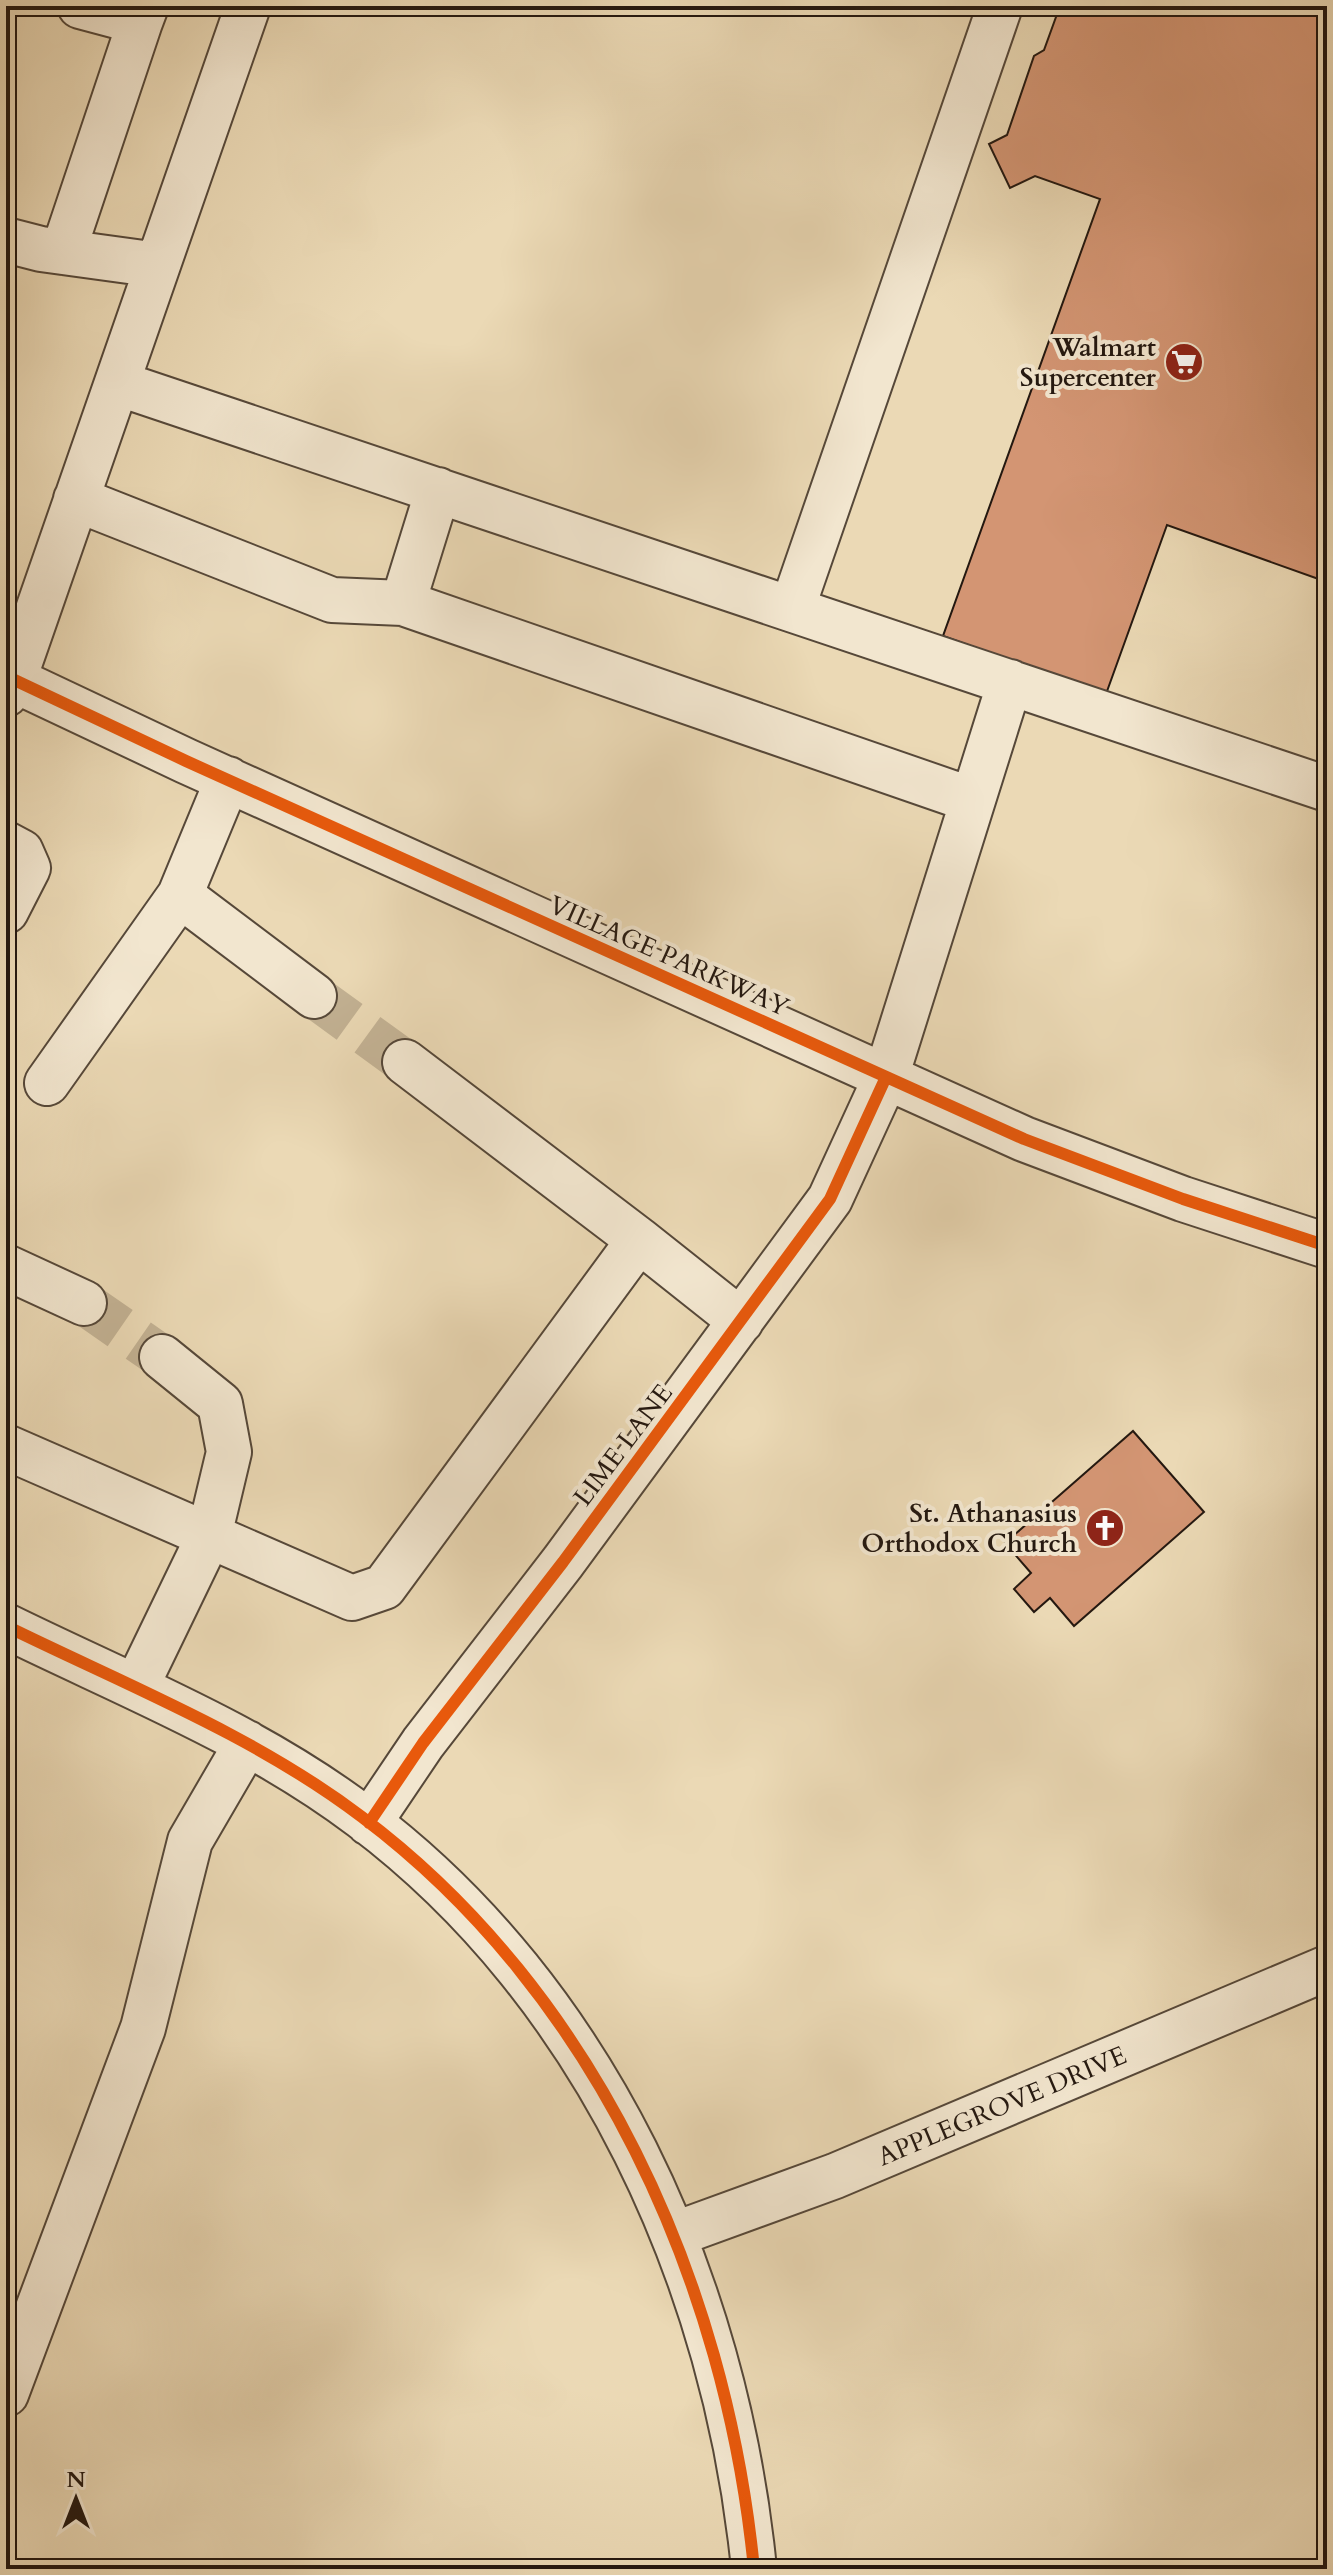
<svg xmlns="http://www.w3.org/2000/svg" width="1333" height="2575" font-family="Cardo,serif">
<rect width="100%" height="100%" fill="#ebd9b5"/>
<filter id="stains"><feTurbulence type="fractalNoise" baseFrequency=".0025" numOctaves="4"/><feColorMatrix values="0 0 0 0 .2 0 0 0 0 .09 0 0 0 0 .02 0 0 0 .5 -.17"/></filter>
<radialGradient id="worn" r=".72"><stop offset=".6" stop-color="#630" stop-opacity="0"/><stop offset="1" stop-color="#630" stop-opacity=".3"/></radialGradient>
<!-- building -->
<path fill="#d39573" stroke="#241810" stroke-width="2" d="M1060 6H1327V582L1167 525 1106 694 943 636 1100 199 1035 176 1010 188 989 144 1007 135 1034 56 1044 50Z
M1133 1431 1204 1512 1074 1626 1050 1598 1034 1612 1014 1589 1031 1573 1005 1543Z"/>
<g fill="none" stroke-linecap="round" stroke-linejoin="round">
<!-- minor-tunnel -->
<path stroke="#c3b294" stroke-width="44" stroke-dasharray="44 22" stroke-linecap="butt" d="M314 996 405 1062
M84 1303 162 1357"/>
<!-- minor casing -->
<g stroke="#564839" stroke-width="48">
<path id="minor" d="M80 6 140 22 146 6
M6 240 41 249 158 265
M63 252 140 22
M117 383 1327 789
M438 490 403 603 972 800
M76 499 332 600 403 603
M792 609 1000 6
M6 676 186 761 1024 1139 1183 1199 1327 1246
M6 694 14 679 248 6
M6 844 21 852 28 868 6 911
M180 895 314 996
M405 1062 639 1240
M47 1083 180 895 228 779
M6 1267 84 1303
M6 1447 352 1598 384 1587 639 1240 741 1321
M6 1626C126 1685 254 1735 362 1817 596 1993 726 2282 754 2569
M136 1687 209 1536 229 1452 220 1404 162 1357
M369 1823 423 1743 563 1562 830 1199 886 1077 1010 682
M673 2235 835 2176 1327 1968
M6 2394 143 2028 190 1841 247 1743"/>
</g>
<!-- minor -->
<use href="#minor" stroke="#f2e6cf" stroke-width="44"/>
<!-- cycleway casing -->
<g stroke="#f2e6cf" stroke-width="17">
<path id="cycleway" d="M6 676 186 761 1024 1139 1183 1199 1327 1246
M6 1626C126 1685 254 1735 362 1817 596 1993 726 2282 754 2569
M369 1823 423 1743 563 1562 830 1199 886 1077"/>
</g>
<!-- cycleway -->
<use href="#cycleway" stroke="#e8590c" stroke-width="12"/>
</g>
<!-- icons -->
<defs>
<g id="supermarket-disc" transform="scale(2)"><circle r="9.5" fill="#8f2418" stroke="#f2e6cf"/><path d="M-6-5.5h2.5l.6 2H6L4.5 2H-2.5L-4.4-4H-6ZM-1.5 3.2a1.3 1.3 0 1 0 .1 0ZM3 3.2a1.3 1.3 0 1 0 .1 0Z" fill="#fff"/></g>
<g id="church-disc" transform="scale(2)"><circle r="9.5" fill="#8f2418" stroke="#f2e6cf"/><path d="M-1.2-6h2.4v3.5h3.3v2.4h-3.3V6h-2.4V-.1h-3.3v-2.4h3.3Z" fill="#fff"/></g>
</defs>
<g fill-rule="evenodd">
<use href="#supermarket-disc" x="1184" y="362"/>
<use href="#church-disc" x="1105" y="1528"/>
</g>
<g text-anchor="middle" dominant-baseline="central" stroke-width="8" stroke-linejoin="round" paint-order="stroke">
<!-- poi labels -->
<g font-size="26" font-weight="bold" fill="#241810" stroke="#f2e6cf" text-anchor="end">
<text x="1156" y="347">Walmart<tspan x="1156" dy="30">Supercenter</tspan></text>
<text x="1077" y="1513">St. Athanasius<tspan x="1077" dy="30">Orthodox Church</tspan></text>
</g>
<!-- street labels -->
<g font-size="26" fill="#241810" stroke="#f2e6cf">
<text transform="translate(669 956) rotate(24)">VILLAGE PARKWAY</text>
<text transform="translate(623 1445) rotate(-53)">LIME LANE</text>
<text transform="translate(1002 2106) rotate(-23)">APPLEGROVE DRIVE</text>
</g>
</g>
<!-- margin -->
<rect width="1333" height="2575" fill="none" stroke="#ebd9b5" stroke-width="32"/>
<rect x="8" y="8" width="1317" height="2559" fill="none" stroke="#241810" stroke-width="4"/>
<rect x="16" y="16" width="1301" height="2543" fill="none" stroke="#241810" stroke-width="2"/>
<!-- north arrow -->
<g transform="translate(76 2499)" stroke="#f2e6cf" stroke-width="6" paint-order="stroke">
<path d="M0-6L14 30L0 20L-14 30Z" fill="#241810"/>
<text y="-12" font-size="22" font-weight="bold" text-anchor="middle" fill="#241810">N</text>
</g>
<rect width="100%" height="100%" filter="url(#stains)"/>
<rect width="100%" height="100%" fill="url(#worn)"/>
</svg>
